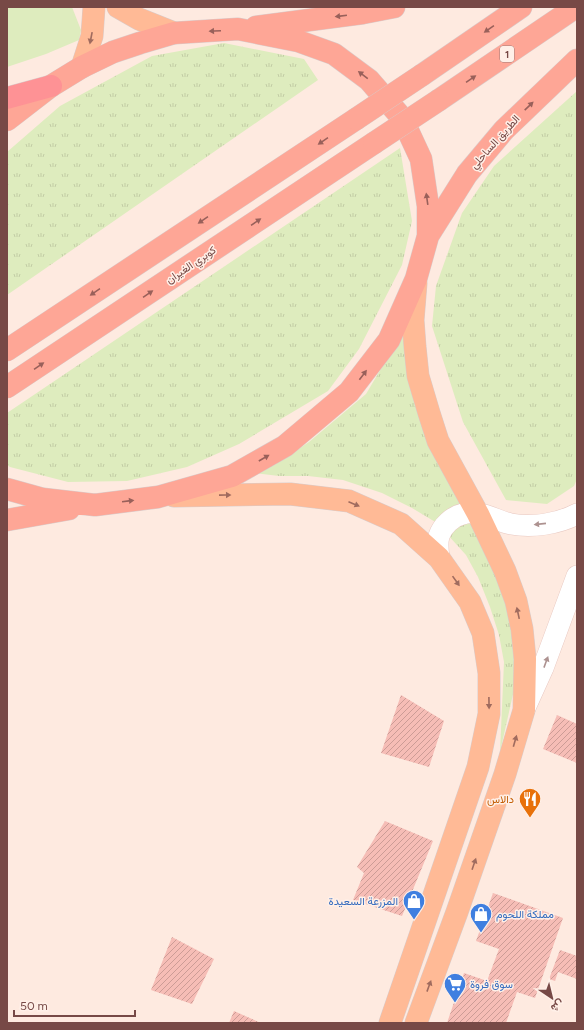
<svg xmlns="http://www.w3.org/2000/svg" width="584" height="1030" font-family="Figtree,Vazirmatn,sans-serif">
<defs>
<pattern id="grass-tufts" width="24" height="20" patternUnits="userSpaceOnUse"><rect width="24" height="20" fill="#deecbe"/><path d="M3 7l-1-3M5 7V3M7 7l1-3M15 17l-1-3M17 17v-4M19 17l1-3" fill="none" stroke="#c2cca5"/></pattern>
<pattern id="building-hatch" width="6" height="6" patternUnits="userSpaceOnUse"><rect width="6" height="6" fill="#f6bdb6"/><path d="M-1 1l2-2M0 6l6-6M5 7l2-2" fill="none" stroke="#cc9c96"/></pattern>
</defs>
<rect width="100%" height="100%" fill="#feeae0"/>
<!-- grass -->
<path fill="url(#grass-tufts)" d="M224 43 304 59 318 80 7 295V152L60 106 152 56Z
M577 91V479L574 486 547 504 506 500 463 422 432 326 436 286 462 213 494 166Z
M400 148 412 221 402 265 359 349 328 391 239 444 187 467 127 481 68 482 10 467 7 465V413Z
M404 330 493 561 516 635V681L500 752 504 662 499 635 490 607 478 577 466 555 437 523 412 508 382 493 343 480 308 476H279L253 473 274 465 309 442 366 394Z"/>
<!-- garden -->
<path fill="#deecbe" d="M7 7H72L81 30 79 40 46 54 7 67Z"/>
<!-- building -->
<path fill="url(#building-hatch)" d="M401 695 444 721 429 767 381 753Z
M557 715 577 724V763L543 749Z
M385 821 433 841 402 916 353 900 364 873 357 867Z
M493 893 563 918 535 998 517 992 506 1023H447L464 973 487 981 499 949 476 941Z
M172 937 214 959 192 1004 151 990Z
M560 950 577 956V979L558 972 555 981 549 979Z
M234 1011 261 1023H229Z"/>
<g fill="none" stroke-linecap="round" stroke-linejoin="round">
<!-- tertiary casing -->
<g stroke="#e8c8c1" stroke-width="22">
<path id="tertiary" d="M439 558C438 551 437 543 439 536 442 526 453 516 463 514 467 512 474 513 478 514 490 515 500 522 511 524 532 528 558 524 577 514
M524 710 543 668 577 576"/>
</g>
<!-- primary casing -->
<g stroke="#d9cccb" stroke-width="23">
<path id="primary" d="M118 7 139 19 174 33
M82 67 92 36 94 7
M416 283 413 320 415 347 418 376 429 413 438 441 478 514 505 571 516 601 522 629 525 659 524 710 505 774 457 912 416 1023
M174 496 290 494 349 501 401 524 439 558 470 602 483 633 489 673V714L478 767 390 1023"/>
</g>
<!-- trunk casing -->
<g stroke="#d9cccb" stroke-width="23">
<path id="trunk" d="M256 27 363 13 394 7
M422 75 521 7
M439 100 576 7
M7 120 51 86 82 67 113 52 140 43 174 33 238 29 298 41 334 54 369 80 402 118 421 159 428 206V236L416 279 389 340 349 392 285 446 232 476 158 497 95 505 43 499 7 489
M428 236 467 174 504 130 577 60
M7 350 356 119
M7 387 374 143
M7 520 69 509"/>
</g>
<!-- motorway casing -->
<g stroke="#d9cccb" stroke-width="23">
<path id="motorway" d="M7 98 51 86"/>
</g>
<!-- tertiary -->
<use href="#tertiary" stroke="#fff" stroke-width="21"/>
<!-- primary -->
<use href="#primary" stroke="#ffba96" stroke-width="22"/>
<!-- trunk -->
<use href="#trunk" stroke="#fea696" stroke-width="22"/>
<!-- motorway -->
<use href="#motorway" stroke="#fe9295" stroke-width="22"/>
<!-- trunk-bridge casing -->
<g stroke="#d9cccb" stroke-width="23" stroke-linecap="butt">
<path id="trunk-bridge" d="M356 119 422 75
M374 143 439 100"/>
</g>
<!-- trunk-bridge -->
<use href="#trunk-bridge" stroke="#fea696" stroke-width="22"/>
</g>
<!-- one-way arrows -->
<defs><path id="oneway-solid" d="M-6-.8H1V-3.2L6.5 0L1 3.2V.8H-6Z"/></defs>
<g fill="#99605a">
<use href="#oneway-solid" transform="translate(341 16) rotate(173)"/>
<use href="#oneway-solid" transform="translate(489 29) rotate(145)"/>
<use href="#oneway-solid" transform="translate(215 31) rotate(177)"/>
<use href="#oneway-solid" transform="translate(363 75) rotate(-143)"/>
<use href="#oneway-solid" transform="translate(471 79) rotate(-34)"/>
<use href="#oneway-solid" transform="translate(529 106) rotate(-44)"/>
<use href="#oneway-solid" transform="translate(323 141) rotate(146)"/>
<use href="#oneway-solid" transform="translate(427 199) rotate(-98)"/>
<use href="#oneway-solid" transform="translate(203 220) rotate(146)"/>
<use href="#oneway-solid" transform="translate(256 222) rotate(-34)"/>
<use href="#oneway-solid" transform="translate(95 292) rotate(146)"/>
<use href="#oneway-solid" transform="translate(148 294) rotate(-34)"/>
<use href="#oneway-solid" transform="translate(39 366) rotate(-34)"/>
<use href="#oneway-solid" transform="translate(363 375) rotate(-53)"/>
<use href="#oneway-solid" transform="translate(264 458) rotate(-30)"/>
<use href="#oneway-solid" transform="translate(128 501) rotate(-7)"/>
</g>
<g fill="#a06b5e">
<use href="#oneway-solid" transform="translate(91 38) rotate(101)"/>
<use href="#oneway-solid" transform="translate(225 495) rotate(-1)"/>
<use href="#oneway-solid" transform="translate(354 504) rotate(23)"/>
<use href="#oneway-solid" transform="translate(456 581) rotate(55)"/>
<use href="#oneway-solid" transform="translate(518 613) rotate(-102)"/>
<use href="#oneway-solid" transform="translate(489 703) rotate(89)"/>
<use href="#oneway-solid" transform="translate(515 741) rotate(-74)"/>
<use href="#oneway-solid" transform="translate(474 864) rotate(-71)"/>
<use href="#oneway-solid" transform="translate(429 986) rotate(-70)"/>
</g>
<g fill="#ad9290">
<use href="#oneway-solid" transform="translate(540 524) rotate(174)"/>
<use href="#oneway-solid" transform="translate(546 662) rotate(-70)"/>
</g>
<!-- icons -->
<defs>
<g id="restaurant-pin" transform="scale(1.15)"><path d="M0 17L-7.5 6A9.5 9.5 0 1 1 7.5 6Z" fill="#e8710a" stroke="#fff0e8"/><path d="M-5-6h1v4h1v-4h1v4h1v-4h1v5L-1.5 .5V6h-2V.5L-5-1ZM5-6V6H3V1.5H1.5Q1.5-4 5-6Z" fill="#fff"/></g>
<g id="shop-pin" transform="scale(1.15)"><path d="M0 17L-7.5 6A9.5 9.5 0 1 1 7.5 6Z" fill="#3f7fe0" stroke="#fff0e8"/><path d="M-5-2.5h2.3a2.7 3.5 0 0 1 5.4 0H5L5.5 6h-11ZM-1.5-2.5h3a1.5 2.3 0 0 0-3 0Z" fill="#fff"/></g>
<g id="supermarket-pin" transform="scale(1.15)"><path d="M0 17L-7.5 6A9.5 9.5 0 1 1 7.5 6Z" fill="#3f7fe0" stroke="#fff0e8"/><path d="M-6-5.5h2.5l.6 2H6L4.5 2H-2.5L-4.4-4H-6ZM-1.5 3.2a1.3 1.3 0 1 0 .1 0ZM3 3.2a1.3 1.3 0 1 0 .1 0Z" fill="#fff"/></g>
</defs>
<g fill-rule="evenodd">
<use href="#restaurant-pin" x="530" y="799"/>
<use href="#shop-pin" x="414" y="901"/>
<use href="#shop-pin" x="481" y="914"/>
<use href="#supermarket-pin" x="455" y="984"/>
</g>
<g text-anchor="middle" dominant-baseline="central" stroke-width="3" stroke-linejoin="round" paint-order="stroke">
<!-- shield labels -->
<rect fill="#fff0e8" stroke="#a07b77" stroke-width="1" x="500" y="46" width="14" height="16" rx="3"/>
<g font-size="10" font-weight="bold" fill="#774946">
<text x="507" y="54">1</text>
</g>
<!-- street labels -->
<g font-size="11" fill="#774946" stroke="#fff0e8">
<text transform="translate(495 142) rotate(-48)">الطريق الساحلي</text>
<text transform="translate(191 265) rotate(-34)">كوبري الغيران</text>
</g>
<!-- food labels -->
<g font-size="11" fill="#c56008" stroke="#fff0e8" text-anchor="end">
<text x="514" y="799">دالاس</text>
</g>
<!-- shop labels -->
<g font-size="11" fill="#366cbe" stroke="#fff0e8" text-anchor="start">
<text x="398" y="901" text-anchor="end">المزرعة السعيدة</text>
<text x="496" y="914">مملكة اللحوم</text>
<text x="470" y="984">سوق فروة</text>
</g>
</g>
<!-- border -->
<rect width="584" height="1030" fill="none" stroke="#774946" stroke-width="16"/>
<!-- north arrow -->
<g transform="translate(552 998) rotate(145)" stroke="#fff0e8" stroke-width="3" paint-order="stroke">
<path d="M0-3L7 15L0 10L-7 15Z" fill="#774946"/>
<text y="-6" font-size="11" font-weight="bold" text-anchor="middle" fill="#774946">ش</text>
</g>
<!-- scale -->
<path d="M14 1010v6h121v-6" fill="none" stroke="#774946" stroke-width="2"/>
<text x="20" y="1010" font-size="12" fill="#774946" stroke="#fff0e8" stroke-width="3" paint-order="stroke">50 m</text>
</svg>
